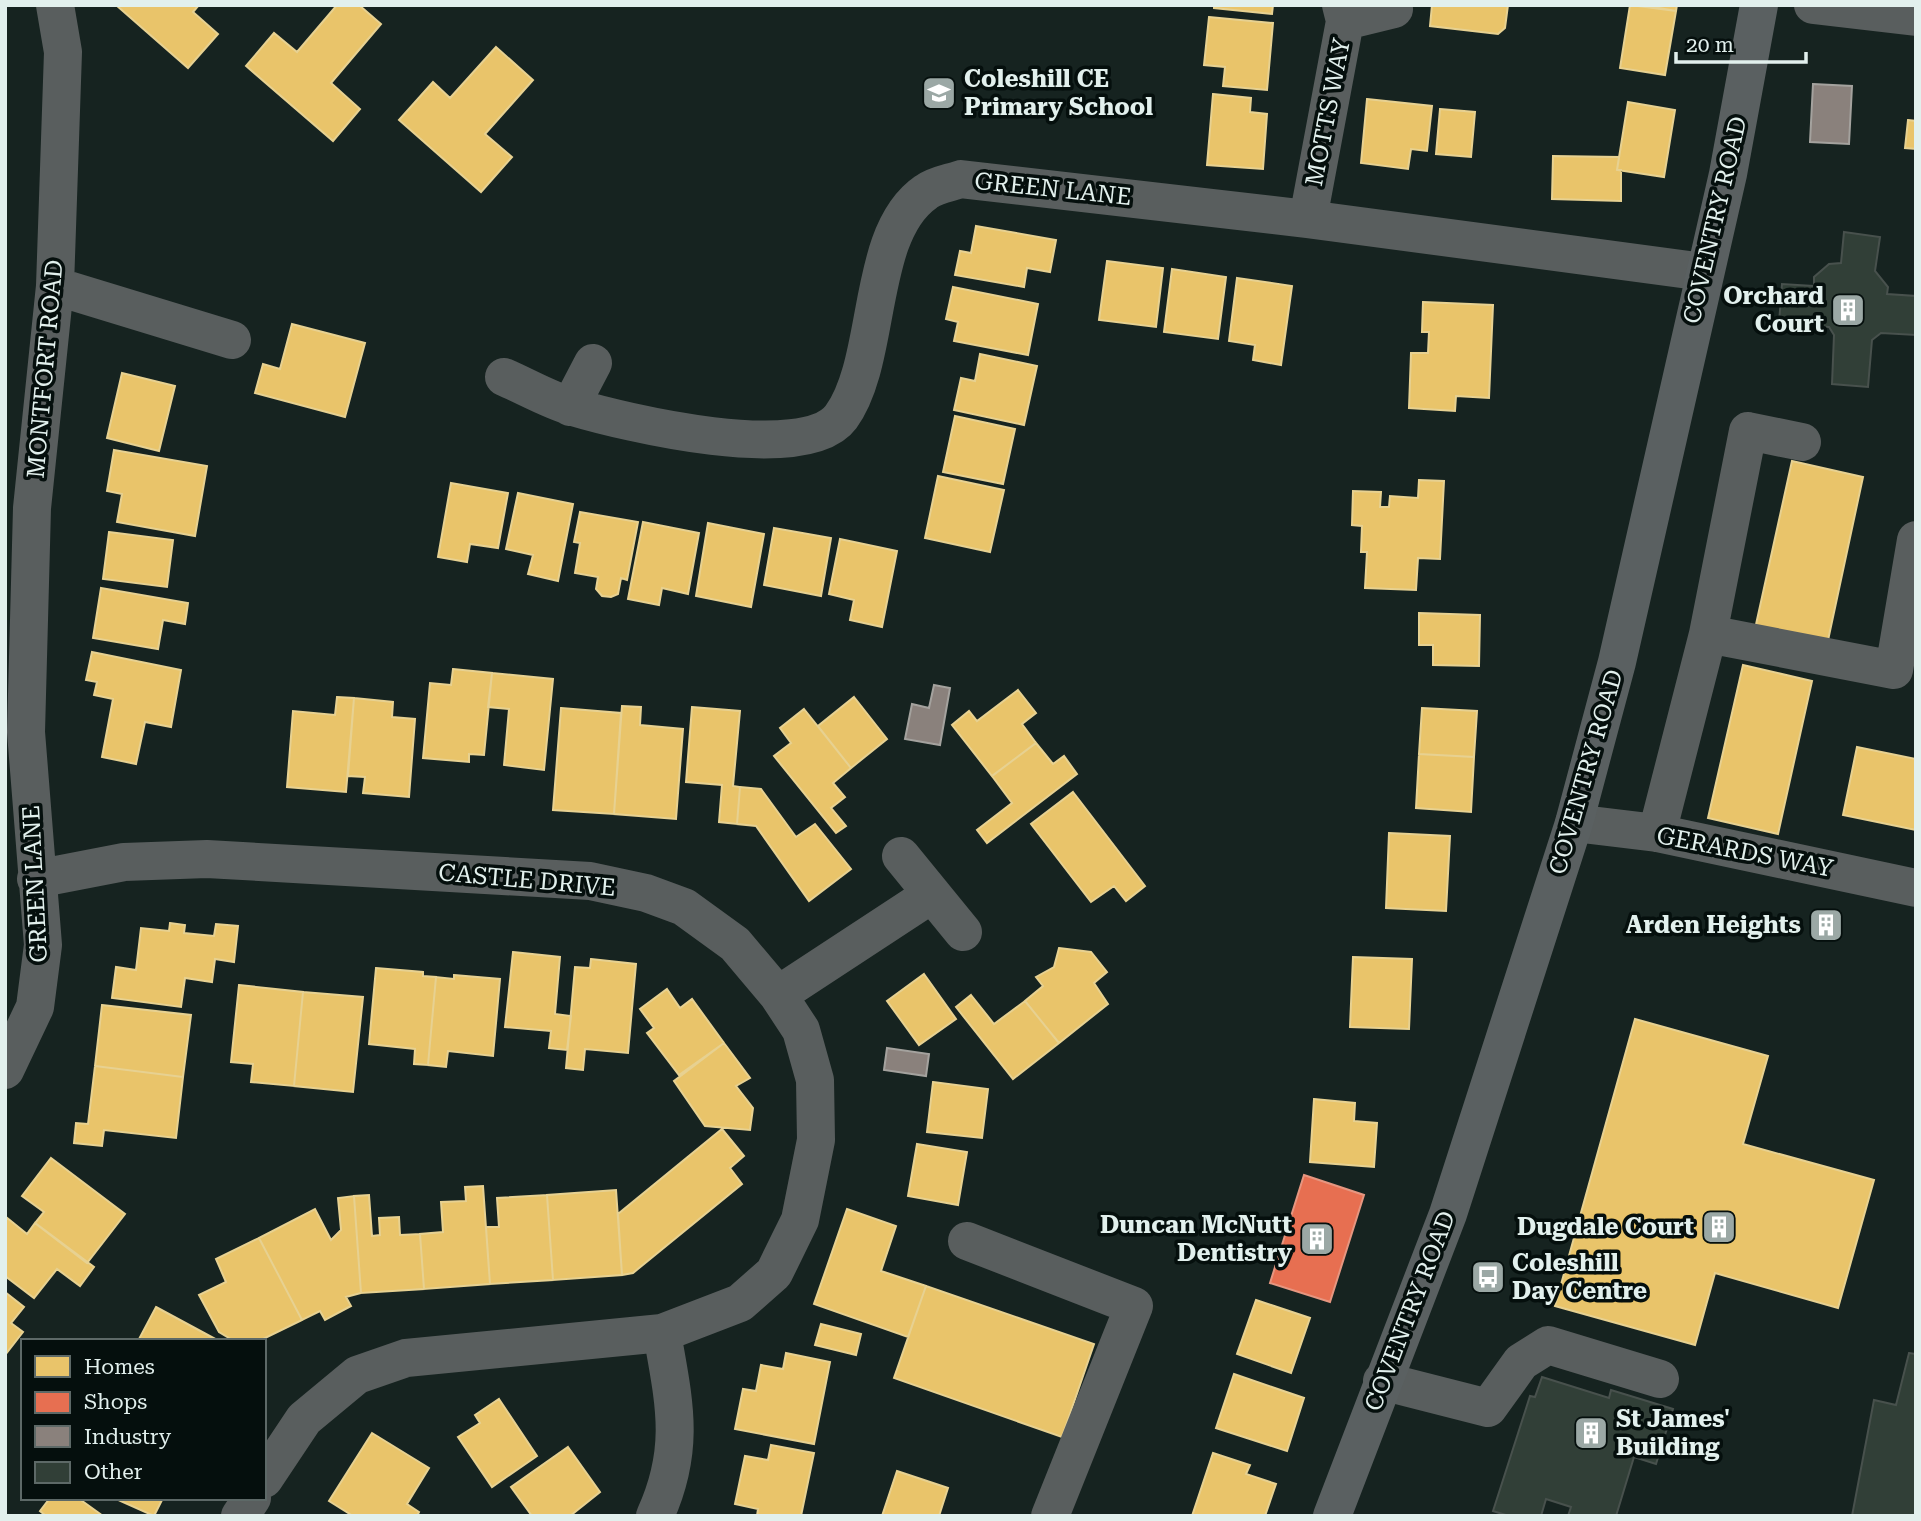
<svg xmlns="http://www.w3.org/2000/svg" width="1921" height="1521" font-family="'Roboto Serif',serif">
<rect width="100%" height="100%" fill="#162320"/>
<!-- homes -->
<path fill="#e9c46a" stroke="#e7d191" stroke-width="2" d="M116 5H199L193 12 218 34 188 68Z
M337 5H359L381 24 331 83 360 109 333 141 246 66 274 33 297 52Z
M1214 5H1273L1272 14 1214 8Z
M1432 5H1508L1505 28 1498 34 1430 26Z
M1630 5 1676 11 1665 75 1620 68Z
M1642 5H1677L1676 11Z
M1209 17 1273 23 1267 90 1223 86 1225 67 1204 65Z
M496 47 533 80 485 134 512 157 481 192 399 120 433 82 450 98Z
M1213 94 1251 98 1250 112 1267 114 1263 169 1207 165Z
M1367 99 1432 106 1427 151 1411 149 1408 169 1361 163Z
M1628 102 1675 110 1664 177 1617 170Z
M1440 109 1475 112 1471 157 1436 154Z
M1908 120 1916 121V149L1905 148Z
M1553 156 1619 157 1617 170H1621V201L1552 199Z
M976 226 1056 240 1050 272 1027 268 1024 287 955 275 960 251 971 253Z
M1107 261 1163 268 1156 327 1099 320Z
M1172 269 1226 277 1218 339 1164 332Z
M1237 278 1292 286 1281 365 1253 360 1255 345 1229 341Z
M953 287 1038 304 1028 355 954 341 958 322 946 319Z
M1423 302 1493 305 1489 398 1456 396 1455 411 1409 408 1411 353H1428L1429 332H1422Z
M292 324 365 343 345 417 255 393 263 364 280 369Z
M980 354 1037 366 1024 425 954 410 961 378 975 381Z
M122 373 175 386 159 451 107 438Z
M955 416 1015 429 1003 484 943 472Z
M114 450 207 466 195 536 117 522 122 494 107 491Z
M1792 461 1863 477 1827 645 1755 629Z
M938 476 1004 490 990 552 925 538Z
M1419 480 1444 481 1440 559 1418 558 1416 590 1365 588 1367 552H1361L1362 526 1352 525 1353 491 1381 492 1380 507H1389L1390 496 1418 498Z
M451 483 508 493 498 548 470 544 467 562 438 557Z
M518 493 573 504 558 581 528 574 533 555 506 549Z
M580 512 638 522 627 580 621 578 618 594 611 597 602 596 596 589 598 577 575 573 580 543 574 542Z
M643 522 699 533 688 594 662 588 659 605 628 599Z
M708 523 764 534 751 607 696 596Z
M774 528 831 538 821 596 764 585Z
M109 532 173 540 167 587 103 579Z
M840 539 897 551 882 627 850 620 854 600 829 594Z
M101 588 188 603 185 624 163 620 158 649 93 638Z
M1419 613 1480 615 1479 666 1433 665V645H1419Z
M92 652 181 670 171 727 145 722 136 764 102 757 113 699 94 695 97 682 86 680Z
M1743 665 1812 681 1778 834 1708 818Z
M453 669 492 673 484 755 469 754V762L423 758 430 683 451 685Z
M492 673 553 679 544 770 504 765 509 709 488 707Z
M1018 690 1036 713 1022 724 1036 743 992 776 952 725 969 711 977 721Z
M337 697 354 698 346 792 287 787 293 711 335 715Z
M854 697 887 739 851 768 818 726Z
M354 698 393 702 392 717 415 719 409 797 363 793 365 777 348 776Z
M622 706 641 707 640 725 683 729 676 819 614 814Z
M692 707 740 711 733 786 740 787 737 824 719 822 722 785 686 782Z
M561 708 621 713 614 814 553 810Z
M1422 708 1477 711 1474 757 1419 754Z
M804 709 851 768 833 783 845 797 831 808 846 826 836 833 774 756 791 743 780 728Z
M1036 743 1053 764 1064 756 1077 774 987 843 977 830 1012 803 992 776Z
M1857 747 1916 759V830L1843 815Z
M1419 754 1474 757 1471 812 1416 808Z
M740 787 761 789 796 837 815 824 851 869 809 901 756 826 737 824Z
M1073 792 1145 886 1126 901 1114 886 1091 902 1031 824Z
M1389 833 1450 836 1446 911 1386 908Z
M1820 915 1836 920 1831 936 1815 931Z
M170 923 185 925 184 933 214 936 216 924 238 926 234 962 215 959 212 982 185 978 181 1007 112 998 116 967 136 970 141 928 169 931Z
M1059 948 1091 952 1107 972 1094 983 1108 1004 1059 1043 1025 1001 1043 986 1036 977 1054 967Z
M513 952 560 957 555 1014 571 1016 567 1050 549 1048 551 1031 505 1027Z
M1353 957 1412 959 1409 1029 1350 1027Z
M591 959 636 964 628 1053 585 1049 583 1070 566 1068 575 967 590 968Z
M376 968 423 972V976L436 977 428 1065 414 1064 415 1049 369 1044Z
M924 974 956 1019 919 1045 887 1001Z
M454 975 500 979 493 1056 448 1051 446 1067 428 1065 436 977 454 979Z
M239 985 303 992 294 1086 251 1082 253 1064 231 1062Z
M667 989 680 1008 692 999 724 1043 679 1075 647 1033 654 1028 640 1009Z
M303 992 363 997 353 1092 294 1086Z
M971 995 994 1024 1025 1001 1059 1043 1013 1079 956 1007Z
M102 1005 191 1015 183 1077 95 1066Z
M1635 1019 1768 1056 1743 1144 1874 1180 1838 1308 1715 1273 1695 1345 1555 1306Z
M724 1043 750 1078 736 1086 753 1108 750 1130 705 1126 674 1081Z
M95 1066 183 1077 176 1138 104 1130 102 1146 74 1143 76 1123 88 1124Z
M933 1082 988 1089 982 1138 927 1132Z
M1314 1099 1355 1103 1354 1121 1377 1123 1374 1167 1310 1162Z
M722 1129 744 1156 730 1168 742 1184 633 1273 622 1275 618 1214Z
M917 1144 967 1152 958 1205 908 1196Z
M51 1158 125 1214 87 1263 35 1223 44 1212 22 1196Z
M483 1186 490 1284 424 1289 420 1234 443 1232 441 1202 466 1201 465 1187Z
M616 1190 622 1275 553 1280 547 1195Z
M369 1195 372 1236 380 1235 379 1218 399 1217 400 1235 420 1234 424 1289 361 1293 354 1196Z
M547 1195 553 1280 490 1284 486 1227H499L497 1198Z
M354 1196 361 1293 346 1297 351 1306 325 1320 320 1311 302 1320 259 1238 315 1209 331 1240 341 1230 338 1198Z
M847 1209 896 1226 881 1271 926 1286 908 1337 814 1304Z
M6 1217 27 1234 35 1223 94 1267 80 1286 57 1269 34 1298 5 1276Z
M259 1238 302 1320 259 1341H234L219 1332 199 1295 226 1282 216 1259Z
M926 1286 1094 1344 1062 1437 894 1378Z
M5 1292 24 1307 11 1323 23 1332 5 1355Z
M1256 1300 1310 1318 1291 1373 1237 1354Z
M156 1307 219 1341H138Z
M821 1324 861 1334 856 1355 815 1345Z
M786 1353 830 1362 814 1444 735 1429 743 1389 756 1391 761 1365 783 1369Z
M1234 1374 1304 1398 1287 1451 1216 1428Z
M499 1399 537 1456 492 1487 458 1437 480 1423 475 1415Z
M372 1433 429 1468 407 1504 419 1512 417 1516H353L329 1501Z
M771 1445 814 1453 801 1516H757L758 1509 735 1504 745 1456 768 1460Z
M568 1447 600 1492 570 1516H532L511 1487Z
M1213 1453 1250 1465 1246 1474 1276 1484 1265 1516H1192Z
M897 1471 948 1488 939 1516H882Z
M50 1498H78L103 1516H46L40 1511Z
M114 1498H163L154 1516Z"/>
<!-- shops -->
<path fill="#e76f51" stroke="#e69680" stroke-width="2" d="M1304 1175 1364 1195 1330 1302 1270 1283Z"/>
<!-- industry -->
<path fill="#8a817c" stroke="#a4a29e" stroke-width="2" d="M1813 84 1852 86 1849 144 1810 142Z
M934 685 950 688 940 745 905 739 912 704 929 708Z
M887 1048 929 1054 926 1076 884 1070Z"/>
<!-- building -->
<path fill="#313f37" stroke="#48514d" stroke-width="2" d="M1844 232 1880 237 1875 271 1888 287 1887 294 1916 296V335L1881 333 1872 340 1868 387 1832 384 1834 335 1829 327 1779 323 1782 284 1814 286V277L1829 264 1841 263Z
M1909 1353 1916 1354V1516H1852L1874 1400 1896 1405Z
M1542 1377 1609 1398 1611 1390 1673 1409 1656 1464 1634 1457 1616 1516H1568L1571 1507 1546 1499 1541 1516H1509L1493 1511 1530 1396 1535 1397Z"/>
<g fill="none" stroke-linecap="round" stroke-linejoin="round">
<!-- minor -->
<path stroke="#595e5e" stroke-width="38" d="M1813 5 1916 17
M1345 21 1394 9
M1308 219 1345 21 1341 5
M55 286 232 340
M504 377C527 387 549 400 573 407 623 422 805 466 841 417 883 359 865 234 926 192 935 185 950 183 961 179L1308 219 1704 272
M570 407 593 363
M1708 634 1894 670 1916 540
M1574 823 1657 833 1916 888
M1657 833 1708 634 1748 431 1802 442
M901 856 963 932
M36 879 124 862 207 859 590 881 646 893 684 907 735 944 778 995 801 1030 815 1080 816 1140 800 1220 774 1273 740 1303 662 1333 406 1358 357 1375 304 1419 264 1479
M778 995 932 894
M5 1070 35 1007 43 945 26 732 32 508 55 286 63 52 55 5
M967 1241 1134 1306 1050 1516
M1382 1381 1488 1408 1521 1362 1548 1345 1660 1379
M240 1516 252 1498
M655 1516C686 1448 674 1402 662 1333"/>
<!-- secondary -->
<path stroke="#5a6061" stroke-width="38" d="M1332 1516 1448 1214 1574 823 1617 662 1728 174 1759 5"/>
</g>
<!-- icons -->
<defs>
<g id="school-square" transform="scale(1.75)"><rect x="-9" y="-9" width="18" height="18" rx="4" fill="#9ba8a5" stroke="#050f0d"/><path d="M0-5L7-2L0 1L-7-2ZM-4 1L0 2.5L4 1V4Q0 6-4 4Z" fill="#fff"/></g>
<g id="building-square" transform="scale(1.75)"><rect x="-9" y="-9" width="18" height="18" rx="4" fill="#9ba8a5" stroke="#050f0d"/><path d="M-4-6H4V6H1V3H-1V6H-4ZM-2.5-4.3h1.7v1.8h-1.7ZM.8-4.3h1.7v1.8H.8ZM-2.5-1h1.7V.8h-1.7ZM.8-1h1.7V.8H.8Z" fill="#fff"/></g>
<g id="bus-square" transform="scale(1.75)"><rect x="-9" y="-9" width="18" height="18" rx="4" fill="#9ba8a5" stroke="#050f0d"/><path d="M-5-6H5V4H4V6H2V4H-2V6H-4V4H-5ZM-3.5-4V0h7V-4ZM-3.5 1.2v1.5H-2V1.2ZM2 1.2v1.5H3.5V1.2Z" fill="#fff"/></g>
</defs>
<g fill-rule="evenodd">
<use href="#school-square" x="939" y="93"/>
<use href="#building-square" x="1848" y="310"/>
<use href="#building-square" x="1826" y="925"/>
<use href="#building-square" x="1719" y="1227"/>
<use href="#building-square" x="1317" y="1239"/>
<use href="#bus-square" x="1488" y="1277"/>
<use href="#building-square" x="1591" y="1433"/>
</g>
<g text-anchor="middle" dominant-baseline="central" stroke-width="7" stroke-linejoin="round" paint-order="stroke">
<!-- poi labels -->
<g font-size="24" font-weight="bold" fill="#e2f0ed" stroke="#050f0d" text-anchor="end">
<text x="964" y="79" text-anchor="start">Coleshill CE<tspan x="964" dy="28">Primary School</tspan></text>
<text x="1824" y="296">Orchard<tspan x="1824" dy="28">Court</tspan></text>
<text x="1801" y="925">Arden Heights</text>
<text x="1292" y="1225">Duncan McNutt<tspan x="1292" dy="28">Dentistry</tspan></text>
<text x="1694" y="1227">Dugdale Court</text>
<text x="1512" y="1263" text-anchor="start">Coleshill<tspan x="1512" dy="28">Day Centre</tspan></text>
<text x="1616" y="1419" text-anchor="start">St James'<tspan x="1616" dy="28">Building</tspan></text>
</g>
<!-- street labels -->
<g font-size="24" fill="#e2f0ed" stroke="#050f0d">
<text transform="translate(1328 112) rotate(-79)">MOTTS WAY</text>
<text transform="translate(1053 189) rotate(6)">GREEN LANE</text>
<text transform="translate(1715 220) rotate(-77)">COVENTRY ROAD</text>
<text transform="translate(45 369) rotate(-85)">MONTFORT ROAD</text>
<text transform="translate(1586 772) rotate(-74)">COVENTRY ROAD</text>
<text transform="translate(1745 852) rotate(11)">GERARDS WAY</text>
<text transform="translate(527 880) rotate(5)">CASTLE DRIVE</text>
<text transform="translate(35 884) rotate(-93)">GREEN LANE</text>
<text transform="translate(1410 1311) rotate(-69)">COVENTRY ROAD</text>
</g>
</g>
<!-- border -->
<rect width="1921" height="1521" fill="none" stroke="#e2f0ed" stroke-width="14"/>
<!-- legend -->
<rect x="21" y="1339" width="245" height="161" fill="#050f0d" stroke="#5d6967" stroke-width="2"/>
<rect x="35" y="1356" width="35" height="21" fill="#e9c46a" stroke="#5d6967" stroke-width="2"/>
<text x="84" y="1374" font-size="21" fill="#e2f0ed">Homes</text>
<rect x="35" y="1392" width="35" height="21" fill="#e76f51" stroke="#5d6967" stroke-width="2"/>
<text x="84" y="1409" font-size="21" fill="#e2f0ed">Shops</text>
<rect x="35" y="1426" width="35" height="21" fill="#8a817c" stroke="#5d6967" stroke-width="2"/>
<text x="84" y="1444" font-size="21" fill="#e2f0ed">Industry</text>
<rect x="35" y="1462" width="35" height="21" fill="#313f37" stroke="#5d6967" stroke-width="2"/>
<text x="84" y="1479" font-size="21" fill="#e2f0ed">Other</text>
<!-- scale -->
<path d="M1676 52v10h130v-10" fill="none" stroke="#e2f0ed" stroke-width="3.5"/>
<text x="1686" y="52" font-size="21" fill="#e2f0ed" stroke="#050f0d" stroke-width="5" paint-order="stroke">20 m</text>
</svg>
